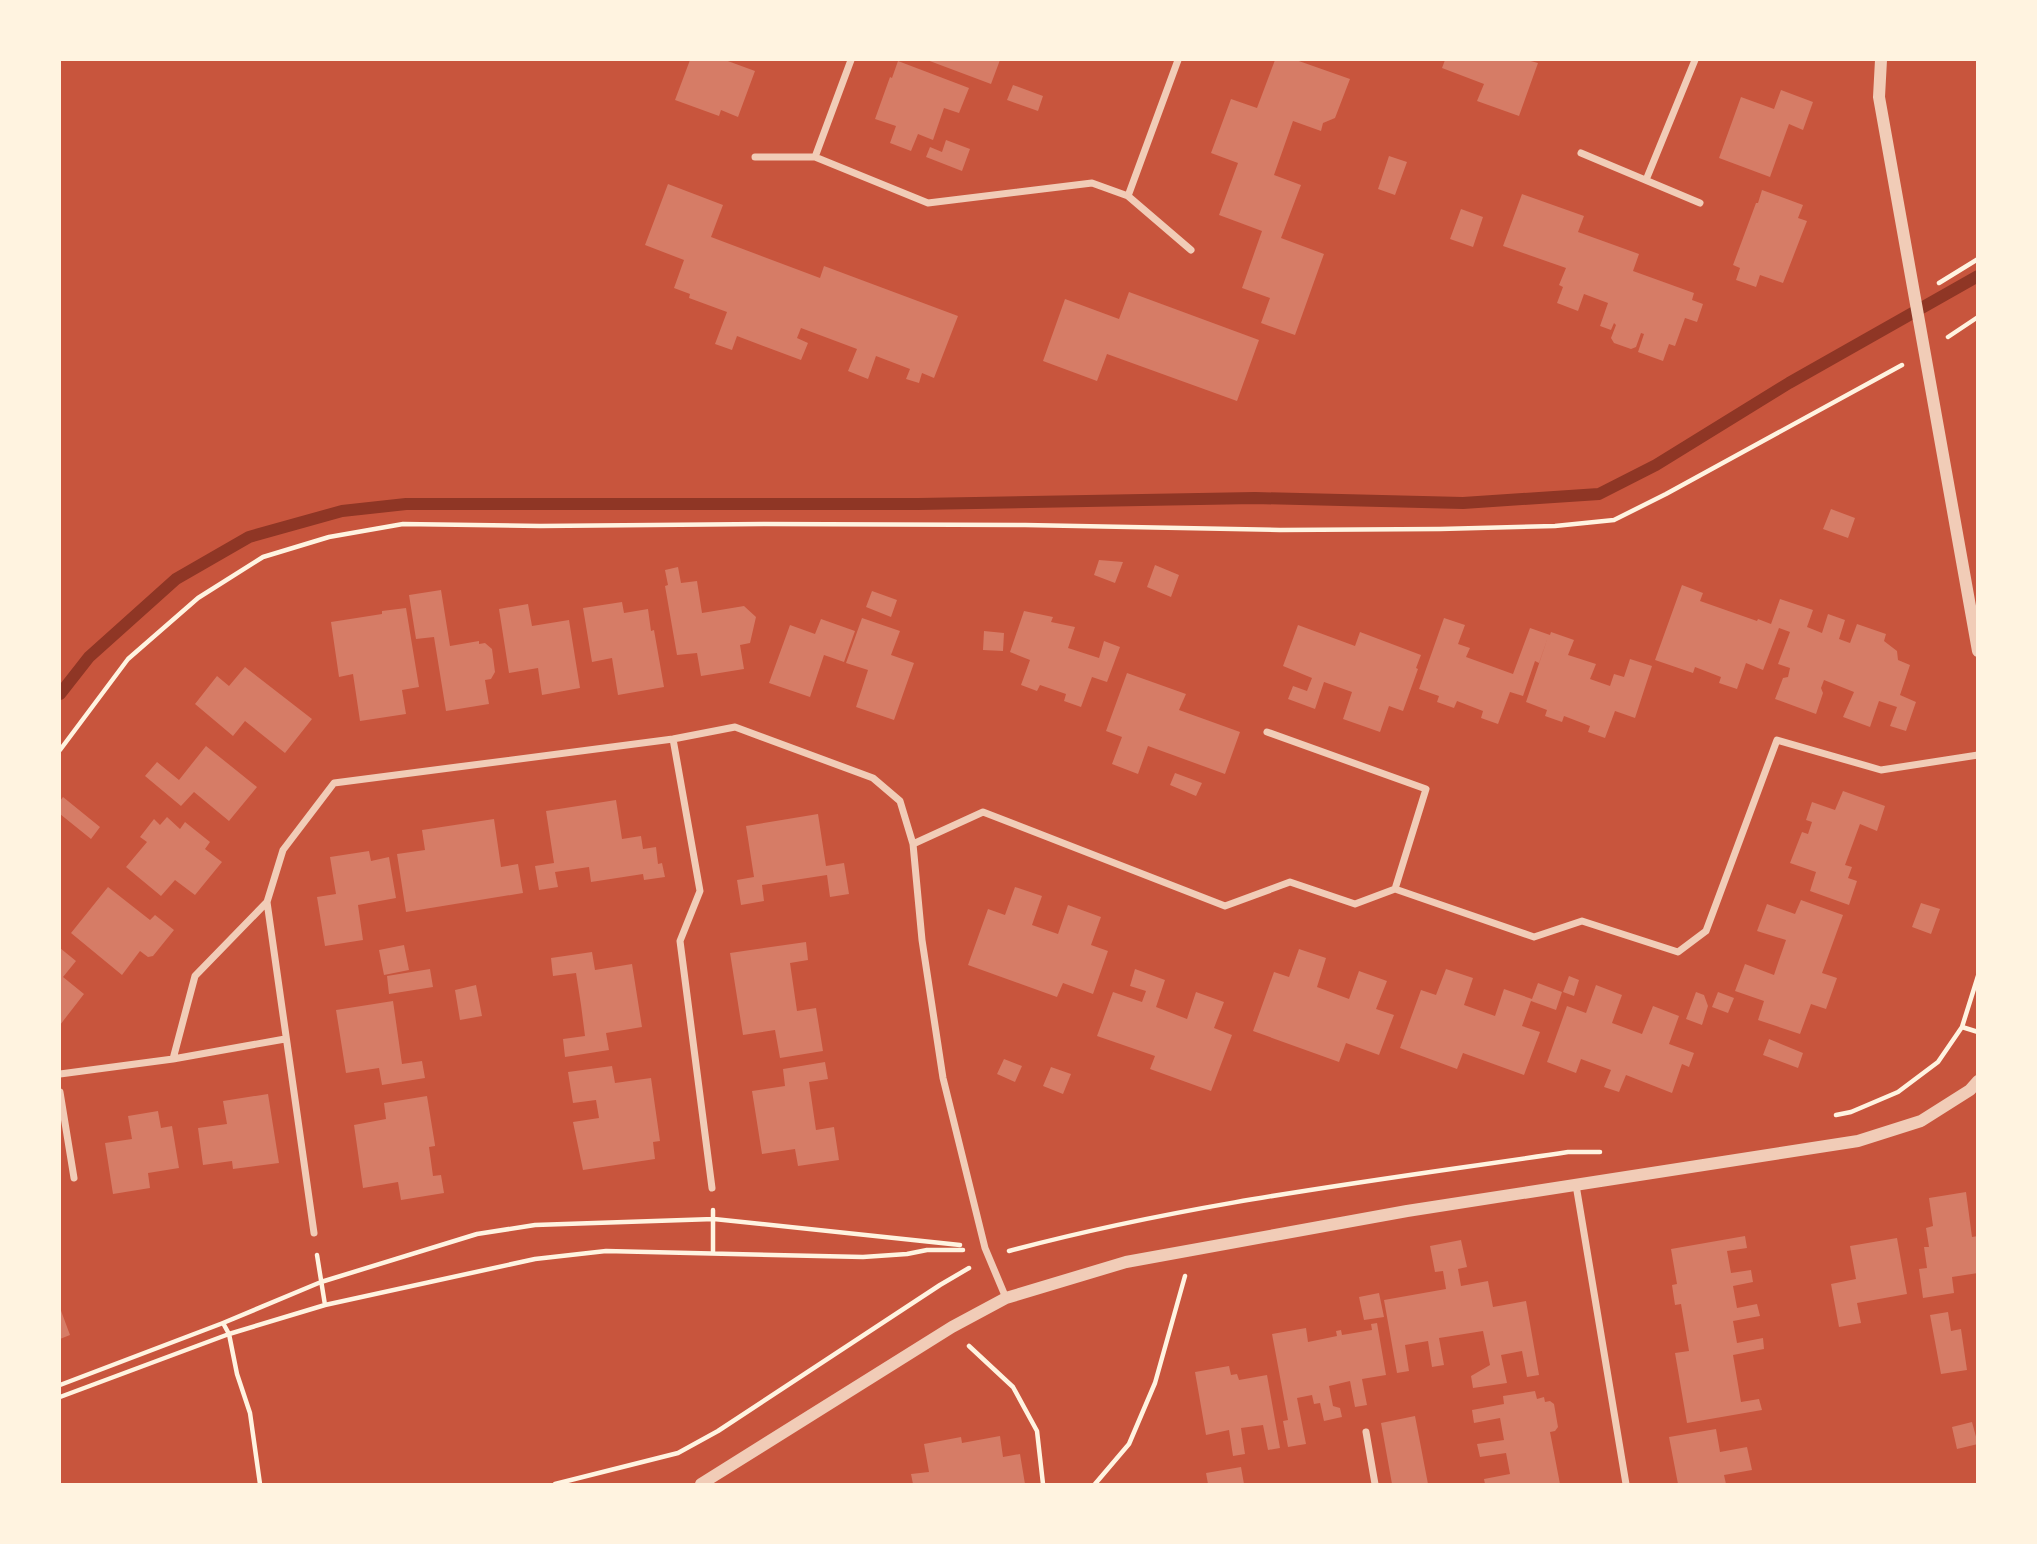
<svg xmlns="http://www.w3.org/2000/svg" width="2037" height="1544" font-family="'Times New Roman',serif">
<rect width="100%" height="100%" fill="#c8553d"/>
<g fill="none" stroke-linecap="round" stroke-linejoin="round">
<!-- stream -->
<path stroke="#8f3625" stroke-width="12" d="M60 694 89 657 176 579 249 537 342 511 406 504H918L1255 498 1463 503 1599 494 1656 465 1789 383 1978 276"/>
</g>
<!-- building -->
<path fill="#d67c66" d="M690 60H725L755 71 738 117 721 110 719 116 675 100Z
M927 60H1000L991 84Z
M1275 60H1296L1350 79 1335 118 1323 123 1321 131 1293 121 1274 175 1301 185 1281 238 1324 254 1295 335 1261 323 1270 298 1242 288 1262 231 1219 215 1238 163 1211 153 1231 99 1257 108Z
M1445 60H1527L1538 63 1519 116 1477 101 1484 84 1442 68Z
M898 61 969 88 959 113 944 108 933 140 918 134 911 151 890 143 896 126 875 119 890 77 892 78Z
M1013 85 1043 96 1038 111 1007 100Z
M1781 90 1813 102 1803 130 1789 124 1770 177 1719 158 1741 97 1774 109Z
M946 140 970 149 962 171 926 157 930 147 942 152Z
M1389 156 1407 162 1395 195 1378 189Z
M668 184 723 205 711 237 820 278 824 266 958 316 934 378 922 373 919 383 906 379 910 369 876 356 868 379 848 371 857 349 801 328 797 338 808 343 801 360 737 336 732 350 715 344 727 312 689 298 690 294 674 288 684 260 645 245Z
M1762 190 1803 205 1798 218 1807 221 1783 283 1760 275 1756 287 1736 280 1740 268 1733 265 1756 203H1758Z
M1522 194 1584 216 1578 232 1639 254 1633 271 1694 293 1692 300 1703 304 1697 322 1685 318 1675 346 1669 344 1663 361 1638 352 1644 334 1641 333 1636 347 1631 349 1614 343 1611 338 1616 325 1614 323 1611 330 1600 326 1608 303 1584 294 1578 311 1557 303 1563 287 1559 285 1566 268 1503 246Z
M1461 209 1483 217 1473 247 1450 239Z
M1129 292 1259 340 1237 401 1107 354 1097 381 1043 361 1065 299 1119 319Z
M1831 509 1855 518 1848 538 1823 529Z
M1099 560 1123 562 1115 583 1094 575Z
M1155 565 1179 575 1171 597 1147 587Z
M678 567 681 583 697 581 702 613 744 606 756 617 750 643 740 645 744 669 701 676 697 653 677 655 665 586 668 585 665 570Z
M1682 585 1703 593 1700 601 1757 621 1758 619 1771 624 1780 599 1813 610 1807 627 1822 633 1828 614 1845 620 1839 639 1850 643 1857 624 1886 634 1884 641 1897 651 1898 660 1910 665 1900 695 1916 702 1906 731 1890 726 1897 707 1879 701 1870 727 1843 717 1854 692 1824 680 1821 688 1823 693 1816 714 1775 699 1783 678 1788 677 1790 668 1778 664 1790 632 1779 628 1763 670 1746 663 1737 689 1719 683 1721 677 1695 667 1693 673 1655 660Z
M441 590 450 646 479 641V644L485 643 492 649 495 672 491 679 485 680 489 704 446 711 434 637 416 639 409 595Z
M872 591 897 600 891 617 866 607Z
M622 602 624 613 648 609 651 631 654 630 664 687 618 695 612 658 592 662 583 608Z
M528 604 532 626 569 620 580 688 542 695 538 668 509 673 499 609Z
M406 608 419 687 402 690 406 714 360 721 353 674 339 677 331 622 382 614V611Z
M1024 611 1053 617 1051 622 1075 627 1068 648 1099 658 1104 641 1120 647 1107 682 1092 677 1081 707 1064 701 1066 694 1040 685 1037 691 1021 685 1030 660 1010 652Z
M862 618 900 631 891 655 914 663 894 720 856 707 868 670 846 663Z
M1444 618 1465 625 1458 644 1470 648 1466 657 1513 674 1530 628 1550 635 1551 632 1574 640 1568 655 1596 664 1590 679 1610 686 1614 674 1624 677 1630 659 1652 666 1635 718 1615 711 1605 738 1588 732 1590 726 1564 716 1562 722 1545 716 1547 710 1526 702 1548 637 1539 663 1535 661 1523 696 1510 692 1498 724 1481 718 1483 711 1457 701 1454 708 1437 702 1439 696 1419 689Z
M821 619 855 631 844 662 824 655 810 697 769 683 790 625 815 634Z
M1298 625 1355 646 1360 632 1421 655 1416 668 1418 669 1403 711 1389 706 1380 732 1343 719 1352 692 1324 682 1315 709 1288 699 1293 686 1307 691 1312 678 1283 666Z
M984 631 1004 633 1003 651 983 650Z
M245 667 312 719 285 753 245 721 233 736 195 704 217 676 229 686Z
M1127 673 1186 694 1179 710 1240 732 1225 774 1148 746 1138 774 1112 764 1122 737 1106 731Z
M206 746 257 787 229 821 194 792 181 806 145 776 157 762 179 780Z
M1175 773 1202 783 1196 796 1170 785Z
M1843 791 1885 806 1877 831 1860 824 1845 865 1852 867 1848 878 1857 881 1849 905 1810 891 1816 872 1790 863 1802 832 1808 834 1812 822 1806 820 1812 802 1835 810Z
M63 797 100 827 91 839 60 814V801Z
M616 800 622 839 641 836 643 849 656 847 658 864 662 863 665 877 644 880 643 874 591 882 589 867 555 872 558 887 539 890 535 866 554 863 546 811Z
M818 814 826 866 844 863 849 894 830 897 827 875 762 885 764 901 741 905 737 880 754 877 746 826Z
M167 817 180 829 185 822 210 842 205 849 222 862 195 895 175 880 161 896 126 867 147 842 140 837 154 819 160 825Z
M494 819 501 867 518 864 523 893 406 912 397 854 425 850 422 830Z
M369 851 371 861 389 857 396 898 358 905 363 940 325 946 317 897 336 894 330 857Z
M108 887 150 920 155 915 174 930 153 956 148 957 140 951 122 975 71 933Z
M1015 887 1042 896 1032 925 1058 934 1068 905 1101 917 1091 945 1108 951 1093 994 1063 983 1057 997 968 965 988 909 1005 915Z
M1801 900 1843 915 1822 973 1837 978 1826 1009 1811 1004 1800 1034 1758 1020 1764 1001 1735 991 1745 964 1774 975 1779 960 1786 940 1757 931 1767 904 1795 914Z
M1921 903 1940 909 1931 934 1912 927Z
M806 942 808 960 790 963 797 1011 816 1008 823 1051 780 1058 775 1030 743 1035 730 953Z
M404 945 409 970 384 975 379 950Z
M60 948 76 961 63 977 84 994 60 1025Z
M1299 949 1326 958 1317 987 1349 999 1359 971 1387 981 1376 1009 1394 1015 1379 1055 1346 1043 1339 1062 1253 1031 1274 972 1289 977Z
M592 952 595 970 632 964 642 1027 606 1033 609 1050 565 1057 563 1039 585 1036 581 1005 576 973 553 976 551 958Z
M430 969 433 987 389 994 387 976Z
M1135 969 1165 980 1156 1007 1187 1019 1196 992 1224 1002 1214 1028 1232 1035 1211 1091 1150 1069 1155 1056 1097 1036 1113 992 1142 1002 1146 991 1130 986Z
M1446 969 1473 978 1464 1005 1495 1016 1504 989 1532 999 1538 983 1562 992 1556 1010 1531 1001 1522 1026 1540 1032 1524 1075 1463 1053 1457 1069 1400 1048 1421 990 1436 995Z
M1569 976 1579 980 1574 996 1563 992Z
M476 985 482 1016 460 1020 455 990Z
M1596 985 1622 995 1612 1023 1642 1034 1653 1006 1679 1016 1669 1044 1694 1053 1689 1067 1682 1064 1672 1093 1626 1075 1619 1092 1604 1087 1611 1070 1581 1059 1576 1073 1547 1062 1567 1006 1586 1013Z
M1696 992 1704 995 1708 1006 1702 1025 1686 1019Z
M1718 992 1734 998 1728 1013 1712 1007Z
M393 1001 402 1064 422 1061 425 1078 382 1085 379 1068 346 1073 336 1010Z
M1769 1039 1803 1053 1798 1068 1763 1055Z
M1004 1059 1022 1066 1015 1082 997 1074Z
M825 1062 828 1079 809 1082 816 1130 834 1127 839 1160 798 1166 795 1149 762 1154 752 1091 785 1086 783 1069Z
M612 1066 615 1083 651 1078 660 1141 653 1142 655 1159 583 1170 573 1122 599 1118 596 1100 573 1103 568 1072Z
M1051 1067 1071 1074 1063 1094 1043 1086Z
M268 1094 279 1163 233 1169 232 1161 203 1165 198 1128 227 1124 223 1101Z
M427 1096 435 1145V1146L429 1147 433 1176 441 1175 444 1193 401 1200 398 1182 363 1188 354 1125 386 1119 384 1103Z
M158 1111 161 1128 172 1126 179 1168 148 1173 150 1188 113 1194 105 1143 132 1139 128 1116Z
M1966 1192 1972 1237 1978 1236V1273L1952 1277 1954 1293 1923 1298 1919 1269 1927 1268 1924 1247H1929L1926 1228 1933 1226 1929 1198Z
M1745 1236 1747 1248 1727 1251 1731 1273 1751 1270 1753 1282 1733 1286 1737 1308 1757 1304 1760 1316 1733 1321 1737 1343 1763 1338 1764 1349 1733 1355 1741 1402 1759 1399 1762 1410 1687 1423 1675 1353 1689 1351 1681 1304 1675 1305 1672 1285 1677 1284 1671 1249Z
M1897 1238 1907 1294 1857 1303 1861 1323 1839 1327 1831 1284 1856 1279 1850 1246Z
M1461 1240 1467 1267 1458 1269 1461 1286 1488 1281 1493 1307 1526 1301 1539 1375 1527 1377 1522 1351 1501 1355 1507 1383 1473 1388 1471 1376 1490 1365 1483 1331 1439 1338 1444 1365 1432 1367 1428 1341 1405 1345 1409 1371 1397 1373 1384 1300 1446 1289 1443 1271 1435 1272 1430 1246Z
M1379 1293 1384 1317 1364 1320 1359 1297Z
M60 1308 70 1335 60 1339Z
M1948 1312 1951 1331 1961 1329 1967 1370 1941 1374 1930 1315Z
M1377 1323 1386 1375 1362 1379 1367 1405 1355 1407 1350 1381 1329 1386 1333 1406 1340 1408 1342 1417 1324 1421 1320 1403 1314 1404 1312 1395 1297 1398 1306 1444 1288 1447 1283 1421 1288 1420 1272 1334 1306 1328 1308 1342 1337 1336 1336 1331 1341 1330 1342 1335 1372 1330 1371 1324Z
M1229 1366 1231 1375 1237 1374 1239 1380 1267 1375 1280 1448 1268 1450 1263 1425 1241 1428 1245 1454 1233 1456 1229 1430 1206 1435 1195 1372Z
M1535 1391 1537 1399 1544 1397 1545 1402 1550 1401 1554 1404 1558 1427 1555 1431 1550 1432 1560 1484H1485L1484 1479 1510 1474 1506 1453 1480 1457 1477 1444 1504 1440 1500 1418 1474 1423 1472 1410 1504 1404 1503 1396Z
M1415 1416 1428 1484H1392L1381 1423Z
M1972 1422 1978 1444 1957 1449 1952 1427Z
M1716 1429 1720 1452 1747 1447 1752 1470 1724 1475 1726 1484H1678L1669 1437Z
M1000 1436 1003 1457 1020 1454 1025 1484H913L911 1474 929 1472 924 1444 961 1437 962 1443Z
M1241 1467 1244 1484H1208L1206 1473Z"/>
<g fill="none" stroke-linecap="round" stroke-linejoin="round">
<!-- path -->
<path stroke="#fff3e0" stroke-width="4.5" d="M1939 283 1978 259
M1948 337 1978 317
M60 750 128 659 198 598 263 557 329 537 403 524 540 526 764 524 1025 525 1280 530 1440 529 1555 526 1614 520 1666 494 1902 365
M1962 1027 1978 1032
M1836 1115 1851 1112 1898 1092 1938 1062 1962 1027 1978 976
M1009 1251C1191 1202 1381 1180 1568 1152H1600
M713 1253V1210
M317 1255 325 1305
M223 1323 229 1334 237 1374 250 1413 260 1484
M969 1346 1013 1387 1037 1431 1043 1484
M60 1385 223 1323 321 1282 477 1234 535 1225 714 1219 960 1245
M60 1397 229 1334 325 1305 535 1259 606 1251 863 1257 907 1254 927 1250H963
M555 1484 678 1453 718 1431 940 1285 969 1268
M1095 1484 1129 1444 1155 1383 1185 1276"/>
<!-- minor -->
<path stroke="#f1ccb7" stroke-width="7" d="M1581 153 1700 203
M755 157H815L928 203 1092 183 1128 196 1191 250
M815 157 851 60
M1646 180 1695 60
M1128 196 1178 60
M1267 732 1426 789 1395 889
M673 739 700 891 680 941 712 1188
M913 844 983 812 1225 906 1290 882 1355 904 1395 889 1534 937 1582 921 1678 952 1706 931 1777 740 1881 770 1978 755
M173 1059 195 976 267 902
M60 1074 173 1059 285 1039
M60 1092 74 1178
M1576 1185 1626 1484
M314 1233 267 902 283 850 334 783 673 739 735 727 873 778 900 801 913 844 922 940 943 1078 985 1248 1006 1298
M1366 1432 1375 1484"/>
<!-- tertiary -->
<path stroke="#f1ccb7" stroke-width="12" d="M1881 60 1879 97 1978 651
M701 1484 952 1327 1006 1298 1126 1262 1407 1211 1858 1141 1921 1121 1970 1090 1978 1081"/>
</g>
<!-- border -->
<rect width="2037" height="1544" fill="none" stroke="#fff3e0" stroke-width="122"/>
</svg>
